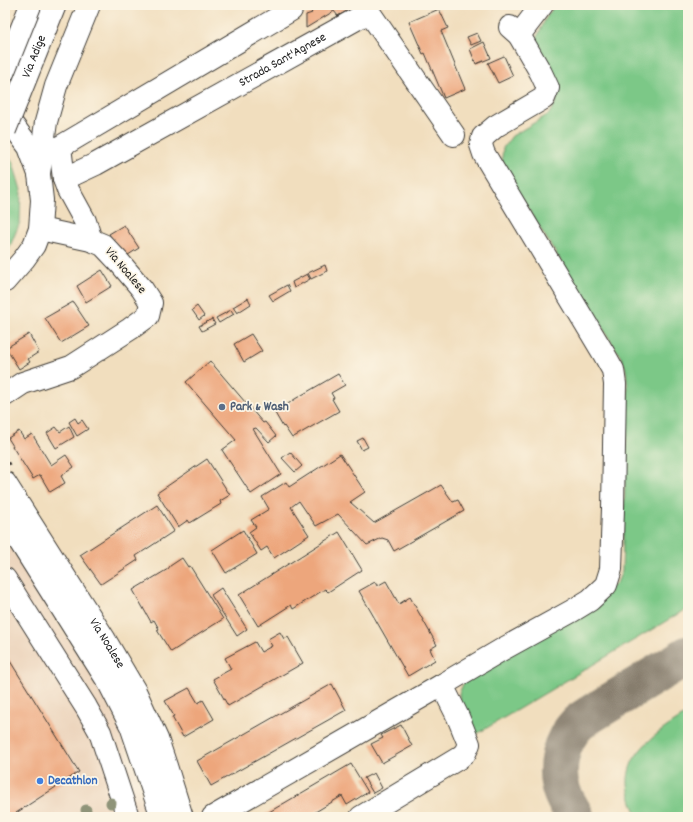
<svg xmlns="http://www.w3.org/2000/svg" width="693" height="822" font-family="Dekko,sans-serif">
<rect width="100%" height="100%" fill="#fcf5e5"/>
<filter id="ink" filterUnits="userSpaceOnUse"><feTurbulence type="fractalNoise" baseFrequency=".025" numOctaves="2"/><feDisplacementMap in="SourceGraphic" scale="8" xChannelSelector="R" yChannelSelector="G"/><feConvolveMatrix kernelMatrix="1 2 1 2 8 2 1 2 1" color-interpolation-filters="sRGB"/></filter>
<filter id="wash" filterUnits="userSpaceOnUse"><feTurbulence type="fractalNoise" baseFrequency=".012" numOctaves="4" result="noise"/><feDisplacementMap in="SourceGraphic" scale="16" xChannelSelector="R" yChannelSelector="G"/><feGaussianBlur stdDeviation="0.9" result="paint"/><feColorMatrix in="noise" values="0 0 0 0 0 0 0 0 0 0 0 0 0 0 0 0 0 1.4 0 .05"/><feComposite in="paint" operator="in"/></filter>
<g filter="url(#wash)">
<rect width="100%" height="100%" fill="#f1debe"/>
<!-- built -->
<path fill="#ebd2b9" d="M5 539 43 601 101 691 115 718 136 774 148 817H5Z"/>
<!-- green -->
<path fill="#7cc887" stroke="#4c7252" d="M555 5H688V608L475 735 460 707 459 693 465 680 617 583 622 571 628 392 626 370 622 359 503 169 502 158 503 148 512 136 549 114 556 102 557 91 535 41 546 18Z
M5 151 13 163 21 190 20 222 8 251 5 254Z
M688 713V817H638C633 806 627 791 628 778 630 748 665 728 688 713Z"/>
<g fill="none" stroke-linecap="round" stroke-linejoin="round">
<!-- taxiway -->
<path stroke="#867d6d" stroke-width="39" d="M575 817C571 809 565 801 562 792 554 769 560 741 578 723 582 720 586 717 591 714L688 655"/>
</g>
<g id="blocks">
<!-- building -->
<path fill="#eda67b" d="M322 5H350L352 8 338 16 334 11 306 28V15L312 13 311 12Z
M439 9 448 28 441 31 465 89 444 98 425 53 423 54 409 22Z
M477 33 481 41 471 45 467 37Z
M484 42 491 58 476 64 470 49Z
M504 56 513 76 498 83 488 63Z
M124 225 139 248 125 257 109 234Z
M325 265 327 271 311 279 308 273Z
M102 270 112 286 86 302 77 286Z
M307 274 310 279 294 288 292 282Z
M287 285 290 291 273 301 269 295Z
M248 298 251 304 237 313 233 307Z
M73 302 89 326 61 343 45 318Z
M197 306 204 316 199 320 192 310Z
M231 310 234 314 219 323 216 318Z
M212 319 215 324 202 331 199 326Z
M29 334 39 352 28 359 30 362 19 369 6 348Z
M251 334 262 351 244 362 234 344Z
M210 361 263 423 265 422 276 436 269 442 256 428 253 429 281 474 251 494 222 450 236 440 186 382Z
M338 374 345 385 331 393 334 398 332 399 339 411 292 438 284 426 283 427 275 413 295 399Z
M75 418 78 423 82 420 88 429 77 436 69 422Z
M69 426 74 437 56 448 47 433 56 427 60 432Z
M19 431 24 439 32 434 51 465 66 455 74 467 61 476 65 483 50 492 40 475 33 479 12 446H13L8 438Z
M363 438 368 447 362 450 357 441Z
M290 452 302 466 295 472 282 458Z
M340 454 365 492 350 502 374 523 441 485 453 502 458 500 464 511 394 551 388 540 382 538 367 545 338 514 316 526 299 501 291 507 309 535 274 558 267 547 261 551 249 532 256 527 251 520 269 509 262 497 286 482 289 487Z
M207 459 230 495 220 501 221 504 190 523 188 520 178 527 157 493Z
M157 505 174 531 136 556 138 560 101 584 80 555Z
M243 530 257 554 226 573 212 550Z
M339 532 362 570 328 592 325 589 293 609 291 605 258 626 239 595Z
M182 558 188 567 190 566 223 619 171 652 157 630 159 629 154 620 151 622 133 590 168 569 170 566Z
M386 581 399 604 410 597 437 645 430 649 435 660 408 676 359 591 375 582 377 586Z
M221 588 247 629 237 636 211 595Z
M280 632 284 639 288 637 303 663 228 706 213 679 231 669 225 658 255 642 261 652 272 646 268 639Z
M5 653 79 772 16 813 18 817H5Z
M332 684 346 710 211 786 197 761Z
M189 688 198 703 203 700 214 719 183 737 172 717 174 716 165 701Z
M401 725 412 746 382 763 371 744 383 738 381 735Z
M351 764 368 792 347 805 342 796 307 817H265L264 815Z
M374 773 382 788 373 793 364 778Z"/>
</g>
</g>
<g filter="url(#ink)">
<use href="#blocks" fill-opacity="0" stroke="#3c3934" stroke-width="1"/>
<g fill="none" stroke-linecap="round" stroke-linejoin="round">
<!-- minor casing -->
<g stroke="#3c3934" stroke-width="24">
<g id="minor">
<path d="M519 35 542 5"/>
<path d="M64 179 60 147 291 10"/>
<path id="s1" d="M91 240 85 221 68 190 64 179 96 164 369 12 454 135"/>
<path d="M5 395 23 383 71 367 130 329 148 316 151 303 142 289 120 263 103 245 91 240 40 229"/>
<path d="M5 579 86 707 100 732 128 817"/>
<path d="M213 817 442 685"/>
<path d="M361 817 459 758 465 753 469 744 458 717 442 685 503 649 572 611 590 600 606 585 611 569 613 508 615 384 613 370 604 354 484 154 481 145 483 137 496 126 544 98 548 88 541 73 519 35 510 27"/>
</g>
</g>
<!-- major casing -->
<g stroke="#3c3934" stroke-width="24">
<g id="major">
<path d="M5 119 12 124 29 147 39 174 42 200 40 229 34 245 24 259 5 281"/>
<path id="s2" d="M5 483 105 640 135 691 157 739 166 766 182 817"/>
<path d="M5 518 109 683 131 726 162 817"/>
</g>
</g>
<!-- highway casing -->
<g stroke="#3c3934" stroke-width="24">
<path id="highway" d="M5 70 31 5
M39 174 46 122 56 86 89 5"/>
</g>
<!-- path -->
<path stroke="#3c3934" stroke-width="2.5" stroke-dasharray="3 3" stroke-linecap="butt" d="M5 457 10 466"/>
<!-- minor -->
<use href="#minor" stroke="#fff" stroke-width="22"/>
<!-- major -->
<use href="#major" stroke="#fff" stroke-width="22"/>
<!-- highway -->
<use href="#highway" stroke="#fff" stroke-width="22"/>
<!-- highway-bridge casing -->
<g stroke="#3c3934" stroke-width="24" stroke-linecap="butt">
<g id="highway-bridge">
<path id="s3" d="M5 130 55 5"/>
</g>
</g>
<!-- highway-bridge -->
<use href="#highway-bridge" stroke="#fff" stroke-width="22"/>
</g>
<!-- trees -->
<g fill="#8f9479">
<circle cx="111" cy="803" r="5.5"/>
<circle cx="86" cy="810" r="5.5"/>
</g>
</g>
<!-- markers -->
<circle fill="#5c6f8a" stroke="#fcf5e5" stroke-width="1.5" cx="222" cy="407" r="4"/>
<circle fill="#3f7fe0" stroke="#fcf5e5" stroke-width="1.5" cx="40" cy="781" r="4"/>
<g text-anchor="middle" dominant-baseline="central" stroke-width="3.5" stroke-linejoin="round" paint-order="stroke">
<!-- street labels -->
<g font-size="13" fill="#1c1c1c" stroke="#fcf5e5">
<text stroke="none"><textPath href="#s3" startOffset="79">Via Adige</textPath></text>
<text stroke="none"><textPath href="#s1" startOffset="316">Strada Sant'Agnese</textPath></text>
<text transform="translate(125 271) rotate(50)">Via Noalese</text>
<text stroke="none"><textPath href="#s2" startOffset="190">Via Noalese</textPath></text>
</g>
<!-- service labels -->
<g font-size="13" font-weight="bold" fill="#4e5e75" stroke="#fcf5e5" text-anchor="start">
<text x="230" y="407">Park &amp; Wash</text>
</g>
<!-- shop labels -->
<g font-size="13" font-weight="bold" fill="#366cbe" stroke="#fcf5e5" text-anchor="start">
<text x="48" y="781">Decathlon</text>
</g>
</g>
<!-- margin -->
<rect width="693" height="822" fill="none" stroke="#fcf5e5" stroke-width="20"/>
</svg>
